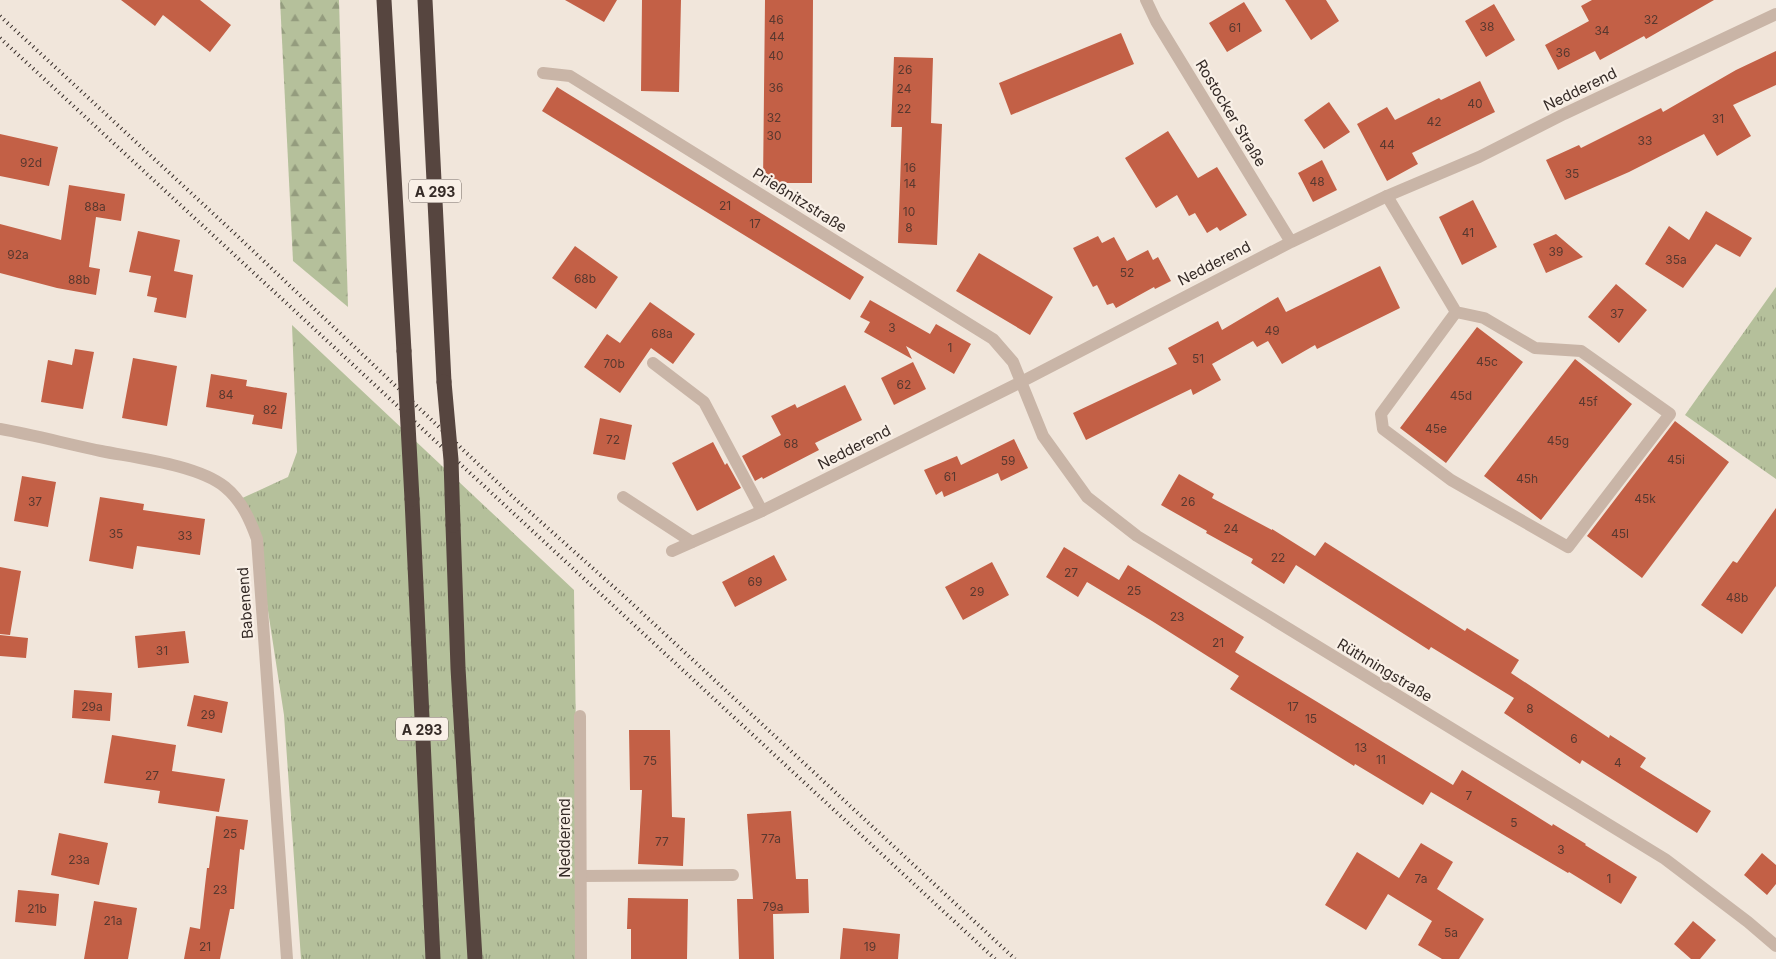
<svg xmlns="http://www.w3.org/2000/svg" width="1776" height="959" font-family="Inter,sans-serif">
<defs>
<pattern id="grass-tufts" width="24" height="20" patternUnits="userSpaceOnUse" patternTransform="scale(1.25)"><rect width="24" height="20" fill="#b5c09b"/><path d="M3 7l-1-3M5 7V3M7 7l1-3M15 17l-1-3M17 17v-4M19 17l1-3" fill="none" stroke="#949c7e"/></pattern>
<pattern id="forest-firs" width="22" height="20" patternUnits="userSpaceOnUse" patternTransform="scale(1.25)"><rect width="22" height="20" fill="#b5c09b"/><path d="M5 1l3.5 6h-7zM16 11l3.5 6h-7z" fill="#949c7e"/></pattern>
</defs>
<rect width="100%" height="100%" fill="#f1e6db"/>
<!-- grass -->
<path fill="url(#grass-tufts)" d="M1776 287V479L1685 415Z
M292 325 574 590 579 959H301L284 715 257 539 238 500 288 477 297 452Z"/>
<!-- forest -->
<path fill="url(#forest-firs)" d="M280 0H339L348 307 293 261Z"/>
<!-- building -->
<path fill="#c36046" d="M121 0H200L231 25 210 52 163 15 155 26Z
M565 0H617L604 22Z
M642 0H681L679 92 641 91Z
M765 0H813L812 183H763Z
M1285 0H1326L1339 21 1311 40Z
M1592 0H1714L1646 39 1644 36 1600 60 1595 51 1558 70 1545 45 1589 21 1581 6Z
M1244 2 1262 31 1227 52 1209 23Z
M1494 4 1515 40 1486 57 1465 21Z
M1121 33 1134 64 1011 115 999 83Z
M1776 51V85L1733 105 1751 136 1717 156 1704 134 1629 172 1565 200 1546 160 1579 145 1581 148 1661 108 1663 112 1736 70Z
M894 57 933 58 931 123 942 124 937 245 898 243 902 127H891Z
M1480 81 1495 112 1412 153 1418 164 1387 181 1357 124 1387 107 1395 120 1439 98 1441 100Z
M557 87 864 277 850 300 542 111Z
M1329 102 1350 132 1324 149 1304 120Z
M1168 131 1198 178 1217 167 1247 215 1220 231 1217 227 1207 233 1195 213 1189 216 1177 195 1156 208 1125 158Z
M0 134 58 147 49 186 0 176Z
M1322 160 1337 190 1313 202 1298 173Z
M69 185 125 194 121 221 96 217 89 267 100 269 96 295 57 288 0 273V224L61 240Z
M1473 200 1497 247 1462 265 1439 217Z
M1706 211 1752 238 1740 257 1716 244 1683 288 1645 264 1669 226 1689 240Z
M138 231 180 240 174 271 193 275 186 318 154 312 157 298 147 296 151 276 129 272Z
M1556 234 1583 257 1546 273 1533 244Z
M1098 236 1102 243 1114 237 1127 261 1148 250 1153 260 1158 257 1171 281 1155 289 1154 287 1116 308 1113 303 1107 305 1097 285 1093 287 1073 248Z
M575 246 618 277 596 309 552 278Z
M979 253 1053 297 1030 335 956 291Z
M1380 266 1400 308 1317 349 1315 345 1282 364 1268 341 1257 347 1253 341 1212 364 1221 380 1193 395 1191 389 1086 440 1073 413 1177 364 1168 348 1218 321 1222 330 1278 297 1286 312Z
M1616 284 1647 310 1619 343 1588 317Z
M870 300 930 334 936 324 971 344 954 374 906 346 912 359 864 332 870 322 860 317Z
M650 302 695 334 673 364 651 348 620 393 584 367 607 334 620 343Z
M1477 327 1523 362 1446 463 1400 428Z
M75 349 94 352 83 409 41 402 48 360 72 365Z
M133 358 177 366 167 426 122 418Z
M1575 359 1632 404 1541 520 1484 476Z
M913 362 926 389 894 405 881 378Z
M211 374 247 380 246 386 287 393 282 429 252 424 254 415 206 407Z
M845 385 862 420 815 443 819 450 763 479 762 477 755 481 742 456 781 435 771 416 795 404 797 408Z
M600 418 632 425 625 460 593 454Z
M1675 421 1729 462 1642 578 1587 536Z
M1014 439 1028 468 1001 481 998 473 944 497 942 491 936 495 924 470 957 456 961 465Z
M713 442 725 465 727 463 741 488 697 511 672 463Z
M1179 474 1214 494 1212 498 1272 530V529L1315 556 1325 542 1465 631 1467 628 1519 660 1511 673 1609 738 1610 735 1646 758 1640 767 1711 811 1697 833 1582 760 1580 764 1504 713 1514 698 1431 647 1429 650 1296 565 1284 584 1251 563 1253 559 1206 533 1207 531 1161 505Z
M22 476 56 482 48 527 14 521Z
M100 497 144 504 143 510 205 519 200 555 137 546 133 569 89 561Z
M1776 508V586L1742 634 1701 605 1733 561 1737 563Z
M1064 547 1119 580 1128 565 1244 637 1235 652 1319 703 1453 785 1462 770 1552 826 1553 824 1586 844 1585 845 1637 877 1621 904 1569 872 1568 873 1431 792 1423 805 1355 764 1354 766 1230 689 1239 676 1152 621 1087 582 1078 597 1046 577Z
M774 555 787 580 735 607 722 582Z
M992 562 1009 595 963 620 945 587Z
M0 567 21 571 10 635 0 634Z
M185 631 189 663 138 668 135 636Z
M0 635 28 638 26 658 0 656Z
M74 690 112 693 110 721 72 718Z
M194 695 228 702 222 733 187 726Z
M629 730H670L672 817 685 818 683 866 638 864 642 790H630Z
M112 735 176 745 172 771 225 779 219 812 158 803 160 791 104 783Z
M791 811 796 879H808L809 913 773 914 774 959H739L737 899H753L747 814Z
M216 816 248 820 244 850 240 849 234 909H230L220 959H184L190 927 200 929 207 868H209Z
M59 833 108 843 99 885 51 875Z
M1421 843 1453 862 1437 889 1484 919 1459 959H1442L1418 945 1432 921 1388 894 1366 930 1325 905 1357 852 1399 878Z
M1762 853 1776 865V884L1767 895 1744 875Z
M18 890 59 894 56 926 15 922Z
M628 898 688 899 687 959H631V929H627Z
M94 901 137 908 128 959H84Z
M1693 921 1716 940 1700 959H1691L1674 944Z
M843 928 900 934 898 959H840Z"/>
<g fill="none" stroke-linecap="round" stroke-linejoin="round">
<!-- lane -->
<path stroke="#c9b5a7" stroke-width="12" d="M1387 196 1456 312 1484 318 1535 348 1581 351 1670 414 1568 547 1451 480 1383 429 1381 414 1456 312
M653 363 704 402 762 511
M623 497 692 542
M581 876 733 875"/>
<!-- street -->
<path stroke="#c9b5a7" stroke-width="12" d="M1146 0 1156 21 1291 242
M543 73 570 76 993 339 1013 362 1043 436 1087 497 1137 536 1665 859 1748 922 1776 946
M0 429C34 435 67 444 101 451 136 458 198 465 225 487 242 501 250 520 257 539L287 959
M672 551 762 511 1021 382 1291 242 1387 196 1479 157 1564 114 1776 14
M580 716 581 959"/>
<!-- highway -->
<path stroke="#56453f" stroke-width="15" d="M384 0 404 351
M425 0 444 382
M412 499 433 959
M453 525 458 668 475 959"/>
<!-- rail -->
<path stroke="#352b27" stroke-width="4" stroke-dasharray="1 4" stroke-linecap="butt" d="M0 16 232 231 513 497 625 597 1015 959
M0 38 995 959"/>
<!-- highway-bridge -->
<path stroke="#56453f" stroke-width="15" d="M404 351 412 499
M444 382 451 460 453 525"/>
</g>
<g text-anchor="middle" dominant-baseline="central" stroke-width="4.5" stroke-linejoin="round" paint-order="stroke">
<!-- number labels -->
<g font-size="12" fill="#58382f">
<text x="776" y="19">46</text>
<text x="1651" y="19">32</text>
<text x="1487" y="26">38</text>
<text x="1235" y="27">61</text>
<text x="1602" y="30">34</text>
<text x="777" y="36">44</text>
<text x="1563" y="52">36</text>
<text x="776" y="55">40</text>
<text x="905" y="69">26</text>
<text x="776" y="87">36</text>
<text x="904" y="88">24</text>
<text x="1475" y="103">40</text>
<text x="904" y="108">22</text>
<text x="774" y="117">32</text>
<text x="1718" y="118">31</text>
<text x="1434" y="121">42</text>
<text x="774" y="135">30</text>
<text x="1645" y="140">33</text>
<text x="1387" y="144">44</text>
<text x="31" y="162">92d</text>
<text x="910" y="167">16</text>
<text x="1572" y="173">35</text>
<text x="1317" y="181">48</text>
<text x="910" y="183">14</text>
<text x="725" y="205">21</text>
<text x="95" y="206">88a</text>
<text x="909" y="211">10</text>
<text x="755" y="223">17</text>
<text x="909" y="227">8</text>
<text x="1468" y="232">41</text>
<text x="1556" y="251">39</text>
<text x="18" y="254">92a</text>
<text x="1676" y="259">35a</text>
<text x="1127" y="272">52</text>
<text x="585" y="278">68b</text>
<text x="79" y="279">88b</text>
<text x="1617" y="313">37</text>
<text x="892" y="327">3</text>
<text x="1272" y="330">49</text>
<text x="662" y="333">68a</text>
<text x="950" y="347">1</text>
<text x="1198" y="358">51</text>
<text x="1487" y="361">45c</text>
<text x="614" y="363">70b</text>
<text x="904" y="384">62</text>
<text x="226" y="394">84</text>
<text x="1461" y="395">45d</text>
<text x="1588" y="401">45f</text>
<text x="270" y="409">82</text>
<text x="1436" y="428">45e</text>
<text x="613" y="439">72</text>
<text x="1558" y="440">45g</text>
<text x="791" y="443">68</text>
<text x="1676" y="459">45i</text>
<text x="1008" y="460">59</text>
<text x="950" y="476">61</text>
<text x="1527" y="478">45h</text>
<text x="1645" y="498">45k</text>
<text x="35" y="501">37</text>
<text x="1188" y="501">26</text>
<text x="1231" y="528">24</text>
<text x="116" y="533">35</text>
<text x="1620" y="533">45l</text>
<text x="185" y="535">33</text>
<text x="1278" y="557">22</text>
<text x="1071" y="572">27</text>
<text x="755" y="581">69</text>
<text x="1134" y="590">25</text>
<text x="977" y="591">29</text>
<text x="1737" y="597">48b</text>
<text x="1177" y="616">23</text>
<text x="1218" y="642">21</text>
<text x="162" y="650">31</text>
<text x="92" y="706">29a</text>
<text x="1293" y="706">17</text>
<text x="1530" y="708">8</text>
<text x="208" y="714">29</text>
<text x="1311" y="718">15</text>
<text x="1574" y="738">6</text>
<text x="1361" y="747">13</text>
<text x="1381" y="759">11</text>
<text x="650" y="760">75</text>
<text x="1618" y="762">4</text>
<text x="152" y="775">27</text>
<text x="1469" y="795">7</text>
<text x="1514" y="822">5</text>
<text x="230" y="833">25</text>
<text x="771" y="838">77a</text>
<text x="662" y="841">77</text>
<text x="1561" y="849">3</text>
<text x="79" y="859">23a</text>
<text x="1421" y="878">7a</text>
<text x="1609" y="878">1</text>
<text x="220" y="889">23</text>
<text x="773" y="906">79a</text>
<text x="37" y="908">21b</text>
<text x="113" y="920">21a</text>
<text x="1451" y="932">5a</text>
<text x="205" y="946">21</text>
<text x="870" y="946">19</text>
</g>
<!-- shield labels -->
<g fill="#f9f0e7" stroke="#706661" stroke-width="1">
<rect x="409" y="179.5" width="52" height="23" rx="4"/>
<rect x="396" y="717.5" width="52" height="23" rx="4"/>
</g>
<g font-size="14" font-weight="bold" fill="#352b27">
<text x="435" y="191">A 293</text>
<text x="422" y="729">A 293</text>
</g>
<!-- street labels -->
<g font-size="15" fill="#352b27" stroke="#f9f0e7">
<text transform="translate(1580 89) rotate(-26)">Nedderend</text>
<text transform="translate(1231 113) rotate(59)">Rostocker Straße</text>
<text transform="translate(800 200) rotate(32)">Prießnitzstraße</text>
<text transform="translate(1214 263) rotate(-27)">Nedderend</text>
<text transform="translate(854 447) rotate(-27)">Nedderend</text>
<text transform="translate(245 603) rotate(-94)">Babenend</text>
<text transform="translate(1385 670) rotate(31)">Rüthningstraße</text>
<text transform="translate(564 838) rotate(-90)">Nedderend</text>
</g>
</g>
</svg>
